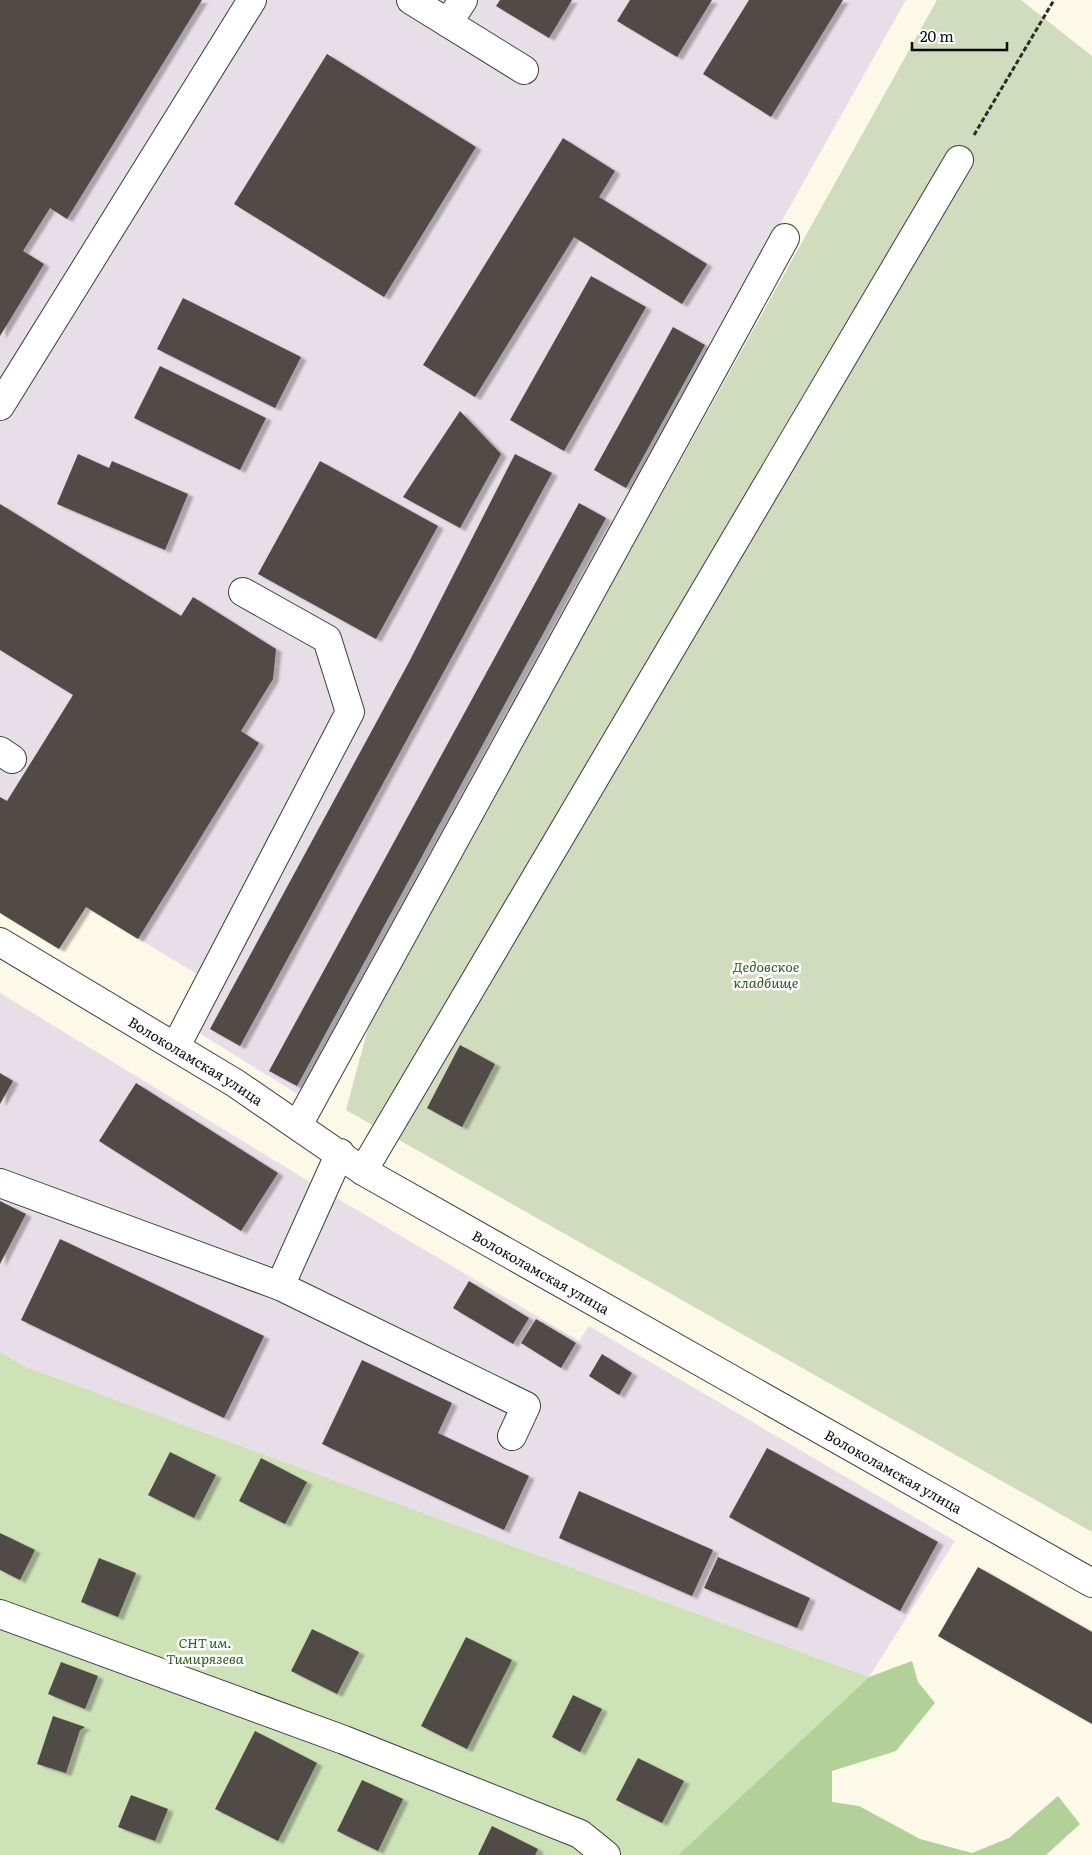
<svg xmlns="http://www.w3.org/2000/svg" width="1092" height="1855" font-family="Literata,serif">
<defs>
<filter id="shadow"><feDropShadow dx="5.5" dy="3" stdDeviation="1" flood-color="#0004"/></filter>
</defs>
<rect width="100%" height="100%" fill="#fdf9e8"/>
<!-- industrial -->
<path fill="#e7dee8" d="M0 0H906L716 338 299 1095 199 1033 222 989 210 982 86 907 59 949 0 913Z
M0 993 323 1190 579 1341 589 1326 955 1541 869 1677 24 1366 0 1352Z"/>
<!-- green -->
<path fill="#cde2b7" d="M0 1352 24 1366 869 1677 678 1855H0Z"/>
<!-- forest -->
<path fill="#b2d198" d="M912 1661 918 1682 935 1703 896 1751 832 1771V1802L859 1806 920 1839 972 1853 1009 1838 1058 1796 1080 1824 1046 1855H678L869 1677Z"/>
<!-- cemetery -->
<path fill="#d1dbbd" d="M937 0H1021L1092 56V1532L346 1110 372 1014Z"/>
<!-- building -->
<path fill="#514b47" filter="url(#shadow)" d="M0 0H202L67 219 50 208 23 251 44 264 0 336Z
M500 0H572L549 38 496 6Z
M630 0H712L677 57 617 21Z
M749 0H843L771 117 703 74Z
M327 54 476 147 384 297 234 204Z
M563 138 615 171 599 197 707 264 682 304 574 237 475 397 423 365Z
M591 276 646 307 564 451 510 420Z
M183 298 301 357 275 408 157 349Z
M673 327 705 345 626 488 594 470Z
M160 366 266 418 240 470 134 418Z
M460 411 501 454 460 528 403 497Z
M78 454 109 468 112 461 188 494 165 550 57 504Z
M515 454 552 473 240 1046 210 1029 409 662Z
M320 461 438 526 376 639 258 574Z
M579 503 606 518 297 1086 269 1071Z
M0 504 181 616 193 597 276 649 273 679 241 731 259 743 138 939 86 907 59 949 0 913V797L7 801 73 695 0 650Z
M460 1045 495 1064 462 1127 427 1108Z
M0 1073 13 1081 0 1104Z
M136 1083 278 1173 241 1231 99 1141Z
M0 1201 26 1214 0 1264Z
M60 1239 264 1336 224 1418 21 1320Z
M469 1281 529 1318 513 1344 453 1308Z
M536 1319 576 1343 561 1368 521 1343Z
M602 1354 632 1373 619 1395 589 1376Z
M362 1360 452 1403 438 1433 529 1476 504 1530 322 1444Z
M767 1448 938 1542 900 1611 729 1517Z
M170 1452 216 1475 194 1518 148 1495Z
M261 1458 307 1482 285 1524 239 1501Z
M579 1491 713 1550 692 1596 559 1538Z
M0 1533 35 1550 20 1580 0 1570Z
M718 1557 810 1598 797 1628 704 1588Z
M99 1558 136 1573 118 1617 81 1602Z
M978 1567 1092 1632V1724L938 1636Z
M312 1629 359 1652 337 1694 291 1671Z
M466 1637 512 1660 467 1749 421 1726Z
M61 1662 98 1676 85 1709 48 1694Z
M573 1695 602 1709 580 1752 552 1737Z
M53 1716 85 1727 80 1730 66 1773 37 1764Z
M255 1731 317 1763 278 1841 215 1809Z
M638 1758 684 1781 662 1823 616 1800Z
M362 1780 403 1799 378 1851 337 1831Z
M131 1795 168 1809 155 1841 118 1827Z
M492 1826 538 1849 535 1855H478Z"/>
<g fill="none" stroke-linecap="round" stroke-linejoin="round">
<!-- minor casing -->
<g stroke="#3d3d3d" stroke-width="30">
<g id="minor">
<path d="M411 0 524 70"/>
<path d="M448 23 463 0"/>
<path d="M0 406 252 0"/>
<path d="M0 751 12 759"/>
<path id="s1" d="M0 942 235 1083 363 1171 1092 1583"/>
<path d="M176 1046 350 712 327 639 243 592"/>
<path d="M298 1125 785 238"/>
<path d="M363 1171 959 160"/>
<path d="M0 1183 280 1286 340 1153"/>
<path d="M280 1286 526 1406 512 1436"/>
<path d="M0 1614 344 1740 580 1834 606 1855"/>
</g>
</g>
<!-- path -->
<path stroke="#2c2c2c" stroke-width="3" stroke-dasharray="5 2.5" stroke-linecap="butt" d="M974 135 1054 0"/>
<!-- minor -->
<use href="#minor" stroke="#fff" stroke-width="28"/>
</g>
<g text-anchor="middle" dominant-baseline="central" stroke-width="5" stroke-linejoin="round" paint-order="stroke">
<!-- park labels -->
<g font-size="14" font-style="italic" fill="#2e5922" stroke="#fff">
<text x="766" y="966">Дедовское<tspan x="766" dy="16">кладбище</tspan></text>
<text x="205" y="1642">СНТ им.<tspan x="205" dy="16">Тимирязева</tspan></text>
</g>
<!-- street labels -->
<g font-size="14" fill="#0a0a0a" stroke="#fff">
<text stroke="none"><textPath href="#s1" startOffset="229">Волоколамская улица</textPath></text>
<text stroke="none"><textPath href="#s1" startOffset="634">Волоколамская улица</textPath></text>
<text stroke="none"><textPath href="#s1" startOffset="1039">Волоколамская улица</textPath></text>
</g>
</g>
<!-- scale -->
<path d="M912 42v8h95v-8" fill="none" stroke="#0a0a0a" stroke-width="2.5"/>
<text x="920" y="42" font-size="15" fill="#0a0a0a" stroke="#ffffff" stroke-width="4" paint-order="stroke">20 m</text>
</svg>
